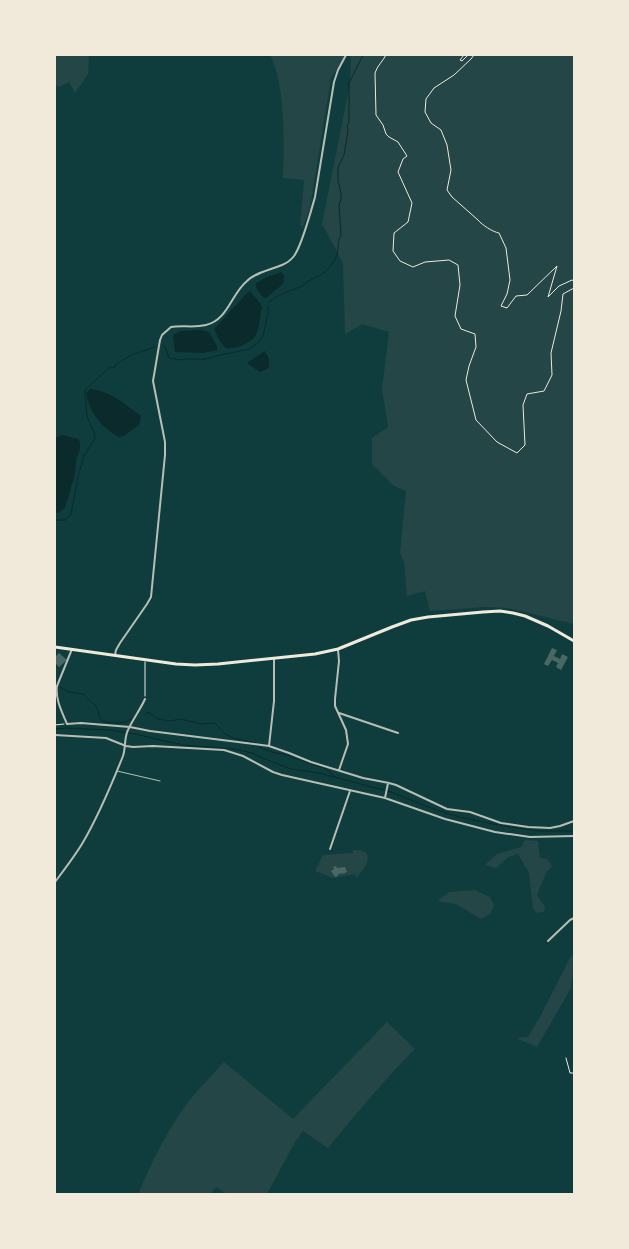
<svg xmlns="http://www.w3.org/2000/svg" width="629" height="1249" font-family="Literata,serif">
<rect width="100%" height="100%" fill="#0f3d3e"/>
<!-- green -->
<path fill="#244646" d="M55 55H89L88 74 75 93 69 82 59 87 55 85Z
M270 55H346L331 78 310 208 303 227 300 226 304 180 283 178C284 143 286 85 270 55Z
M348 55H574V624L508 608 486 607 430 611 425 591 407 596 404 562 400 553 406 491 394 486 372 464V438L388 427 382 389 389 332 362 324 345 334 343 263 322 224 350 84 351 58Z
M525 840 538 841 540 858 547 859 552 866 546 873 537 895 545 907 544 912 537 913 533 909 529 873 518 854 508 857 496 868 485 865 497 854 521 847Z
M353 850C378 849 366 868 356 878L355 874 333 878 315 871 323 855 353 853Z
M475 890 490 897 494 906 490 914 481 919 456 904 437 901 449 892Z
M571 956 574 958V962L571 988 537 1047 516 1038 528 1037 541 1015Z
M387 1022 415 1049C384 1080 356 1114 328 1148L303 1131 295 1142 267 1194H227L216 1187 211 1194H138C150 1166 164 1137 181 1112 193 1094 210 1078 224 1062L293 1119Z"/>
<!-- water -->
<path fill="#0a2a2b" d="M281 272 284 276 283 284 266 298H264C260 293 255 289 256 283L265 278Z
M250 291 260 303 262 307C260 315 260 327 256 335 253 342 231 352 225 347 220 343 217 335 214 329L248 292Z
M201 330 209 332 217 346V350L204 353 175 352 173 336 174 334 181 331Z
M265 351 269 359V368L260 372 247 363Z
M90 389C113 392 123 403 141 416L139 425 125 435 119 437C102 428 89 412 86 393Z
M62 435 78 439 80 442V449L76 461 75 474 65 508 58 513H55V438Z"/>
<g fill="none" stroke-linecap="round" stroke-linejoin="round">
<!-- stream -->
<path stroke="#0a2a2b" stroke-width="1" d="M268 303C277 295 289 291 300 287 303 286 306 283 309 281 321 274 326 274 334 261 340 252 336 244 341 235L339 205 341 199V193L338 181V167L344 155 348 131 347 125 349 123V83L363 55
M163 345 166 349 169 358 180 360 186 359H206L216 356 249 349 254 346 260 341 263 336 268 313V306
M55 520H66L71 514 78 477 84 455 95 439V435L87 416 85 396V390L110 367 112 368 115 367V365L131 355 155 347
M55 682 57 684
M60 687 68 692 83 694 96 706 98 710 100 719 102 721C112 723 126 725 134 717
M146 713H150L158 719 170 721 181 719 201 724 211 723 216 724 224 733 233 738 256 743
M55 729 66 728 109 730 135 734 183 745 235 749 252 753 265 759 291 769 319 773 391 792 428 807 459 817 509 827 540 831H574
M259 747 272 752 283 754 326 769 335 777"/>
</g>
<!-- building -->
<path fill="#486865" d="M552 648 557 650 554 656 560 659 562 654 568 657 561 670 556 667 558 663 552 660 548 666 544 664Z
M59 653 67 660 59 667 55 663V657Z
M336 866 337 868 345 867 347 872H345L346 873 338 874V876L335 877 331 871 334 869 333 867Z"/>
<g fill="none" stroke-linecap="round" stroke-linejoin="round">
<!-- path -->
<path stroke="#f1e9da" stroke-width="1" d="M386 55C383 61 377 66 375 73L376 115 383 125 386 134 389 137 398 142 407 156 403 159 398 172 412 203 408 222 394 233 393 251 400 261 413 267 425 262 449 260 458 265 460 285 455 316 461 329 475 334 476 347 469 366 466 380 476 420 497 442 517 453 525 445 523 405 527 394 544 391 552 375 551 353 561 311 563 294 574 288
M464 55 460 60 462 61 468 55
M474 55 471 59 454 75 434 88 426 99 425 112 431 123 441 130 447 145 451 170 447 190 452 197 478 220C482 225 493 232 499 233L506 248 510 280 507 294 501 306 507 308 516 296 527 295 557 266 548 297 559 286 572 280 574 281
M145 662V696
M55 725 64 724
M566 1058 570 1073H574"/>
<!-- service -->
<path stroke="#b8beb3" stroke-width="1" d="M117 771 160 781"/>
<!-- minor -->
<path stroke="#b8beb3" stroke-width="2" d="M72 649 57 686C55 699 62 712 67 724L81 723 130 727 150 731 269 746 289 753 311 762 363 778 389 783 396 785 447 809 470 812 501 823 528 827 550 828 560 826 574 821
M338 650 339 661 335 699V706L346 730 348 744 339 770
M115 655 116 650 120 643 147 604 151 597 165 455V442L153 381 160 340 162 335 171 327C182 325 194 328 206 325 228 320 231 294 247 281 256 272 270 270 282 265 287 263 291 260 294 256 302 245 311 211 315 197L334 82 338 70 346 55
M339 713 398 733
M55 735 106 738 126 746 133 747 153 746 224 750 243 756 273 772 282 775 385 798 445 819 495 832 530 837 574 836
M269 746 274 701V659
M385 798 388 783
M330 849 350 791
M55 882C64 870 74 857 82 844 98 817 111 786 123 756 126 747 124 738 128 730 133 719 140 710 145 699
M548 941 570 920 574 918"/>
<!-- trunk -->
<path stroke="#f1e9da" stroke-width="3" d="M55 647 176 664 195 665 218 664 315 654 338 649 392 627 411 620 428 617 483 612 500 611 513 613 525 616 548 626 574 641"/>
</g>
<!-- border -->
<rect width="629" height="1249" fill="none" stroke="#f1e9da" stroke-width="112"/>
</svg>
